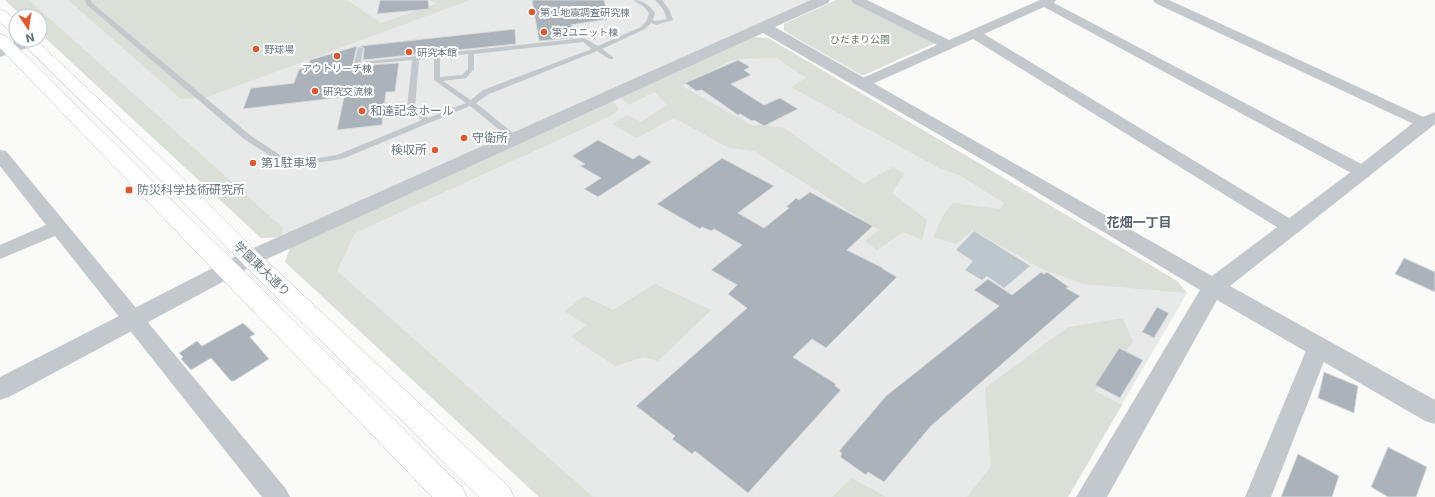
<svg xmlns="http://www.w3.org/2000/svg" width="1435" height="497" font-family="'DejaVu Sans','Noto Sans JP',sans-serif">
<rect width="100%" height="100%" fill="#fafaf8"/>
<!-- built -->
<path fill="#e8e9e9" d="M5 0H813L281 237 261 238 40 33V16H22Z
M754 37 768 38 1177 281 1187 293 1068 497H539L285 262 290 248Z"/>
<!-- green -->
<path fill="#dadfd7" d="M5 0H29L283 228 281 237 261 238 40 33V16H22Z
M68 0H347L381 23 436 4 430 0H470L207 97 181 99Z
M836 0H852L933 41V44L864 75H861L784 31V24Z
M754 37 768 38 1177 281 1187 293 1083 284 1042 269 973 230 956 244 933 237 944 214 953 203 1000 209 1004 203 961 176 939 168 791 87 806 78 777 58 734 59 682 86 753 126 761 125 784 128 863 184 893 167 905 173 892 193 927 220 922 240 903 232 877 250 865 241 879 230 754 151 729 148 674 118 637 138 612 124 627 115 641 122 667 105 655 92 629 105 621 98Z
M613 102 619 109 613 115 355 233 337 271 593 497H539L285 262 290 248Z
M655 284 711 310 658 361 644 357 615 366 571 337 586 325 564 311 584 296 613 310Z
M1123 318 1133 342 1095 391 1122 405 1068 497H967L991 466 985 388 1068 327Z
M852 478 886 497H832Z"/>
<!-- water -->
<path fill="#bbc7cb" d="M974 231 1030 266 1004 288 987 276 982 280 965 270 973 261 956 250Z"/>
<!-- building -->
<path fill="#aab3b9" stroke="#dcdcda" d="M380 0H428L429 9 377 14Z
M532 0H604L609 19 571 25 574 38 539 41Z
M515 29 516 44 363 60 364 48 360 46Z
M357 46 353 64 354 66 399 63 395 92H386L382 125 337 130 344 97 243 109 251 88 294 83 299 69 307 68 310 60Z
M738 60 750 67 744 70 751 75 731 84 764 105 780 98 798 109 764 126 754 120 752 121 740 114 738 115 702 90 696 91 685 83Z
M598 140 633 159 639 155 652 162 598 197 584 189 601 178 580 166 585 164 572 156Z
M722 158 774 186 738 213 764 228 789 208 786 207 796 198 799 200 810 192 873 226 847 250 883 268V269L897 277 826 348 812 339 793 357 836 384 835 386 841 390 748 493 695 451 692 454 672 439 675 436 636 406 747 308 728 294 737 285 711 270 742 245 714 229 711 231 702 227 700 229 657 204Z
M1404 258 1435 272V292L1395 274Z
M1041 272 1044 274 1047 272 1069 287 1066 288 1080 296 931 426 884 482 868 472 866 475 840 457 842 453 839 451 886 396 999 306 974 290 988 279 1012 295Z
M1157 307 1169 313 1154 338 1142 332Z
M243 323 255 334 250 337 269 359 234 381H231L211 358 191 370 181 359 183 357 179 353 197 341 202 346Z
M1119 348 1143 360 1120 398 1095 385Z
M1324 372 1358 386 1354 413 1318 398Z
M1388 447 1427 467 1416 497H1388L1371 487Z
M1298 454 1339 476 1332 497H1281Z"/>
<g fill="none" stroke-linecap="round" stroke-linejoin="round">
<!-- primary casing -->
<g stroke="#b5babe" stroke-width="1">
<path id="primary" d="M0 10 5 11 16 21V34L11 32 0 22Z
M0 34 6 36 462 487 467 497H432L0 48Z
M19 40H36L191 186 258 253 509 487 514 497H479L242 263 177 196Z"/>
</g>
<!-- service -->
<path fill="#c3c8cc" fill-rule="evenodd" d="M85 0H91L92 3 250 135 280 155 307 160 337 155 422 120 407 107 412 60 355 65 354 64 358 47 363 48 361 62 584 38 598 46 641 27 647 20 649 13 644 7 633 0C643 0 649 5 655 13L653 20 656 21 667 19 663 9 655 0H662L669 9 673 20 656 25 651 23 645 29 602 49 613 57V59H609L597 51 489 94 476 103 513 133 517 140 516 142H510L507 136 470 106 342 159 307 164 275 159 244 139 87 5ZM583 42 592 49 483 90 471 100 443 81 466 78 474 69V54ZM468 54V69L462 75 440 77V57ZM434 58V80L466 103 428 118 415 106 419 60Z"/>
<!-- minor -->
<path fill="#c3c8cc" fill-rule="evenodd" d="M851 0H867L949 40 1040 0H1056L1054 3 1369 168 1372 172 1369 176 1363 177 1357 176 1044 7 984 34 1299 224 1301 228 1299 232 1292 234 1285 232 973 39 868 86 863 87 858 86 856 83 858 80 937 45 853 3Z
M1153 0H1169L1430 120 1432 123 1430 126 1424 128 1418 126 1155 3Z
M0 150 6 151 286 489 290 497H262L55 236 0 259V245L46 225 0 166Z
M1319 338 1327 340 1330 346 1271 497H1245L1308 346 1311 340Z"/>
<!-- tertiary -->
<path fill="#c3c8cc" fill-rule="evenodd" d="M811 0H830L828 3 775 27 1212 276 1356 168 1418 119 1435 112V124L1230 286 1435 400V424L1425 421 1217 300 1107 497H1076L1200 290 1002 171 763 33 258 263 9 397 0 400V377L242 253Z
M20 40H37L38 42 36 45 0 57V47Z"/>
<!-- primary -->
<use href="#primary" fill="#fff" fill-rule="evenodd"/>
</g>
<!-- markers -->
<g fill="#e4572e" stroke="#fff" stroke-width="1.5">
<circle cx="532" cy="12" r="4"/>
<circle cx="544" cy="32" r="4"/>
<circle cx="256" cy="49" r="4"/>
<circle cx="409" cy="52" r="4"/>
<circle cx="337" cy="56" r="4"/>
<circle cx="315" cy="91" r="4"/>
<circle cx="362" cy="111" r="4"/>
<circle cx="464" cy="138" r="4"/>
<circle cx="435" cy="150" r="4"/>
<circle cx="253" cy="163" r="4"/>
<rect x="125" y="186" width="8" height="8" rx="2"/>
</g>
<g text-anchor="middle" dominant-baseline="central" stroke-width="4" stroke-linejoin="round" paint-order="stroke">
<!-- far-poi labels -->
<g font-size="10" fill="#657683" stroke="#fff" text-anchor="start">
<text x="540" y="12">第１地震調査研究棟</text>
<text x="552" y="32">第2ユニット棟</text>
<text x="264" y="49">野球場</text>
<text x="417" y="52">研究本館</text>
<text x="337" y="68" text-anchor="middle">アウトリーチ棟</text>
<text x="323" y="91">研究交流棟</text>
</g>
<!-- far-park labels -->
<g font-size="10" fill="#687a64" stroke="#fff">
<text x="860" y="39">ひだまり公園</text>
</g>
<!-- poi labels -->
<g font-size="12" fill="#657683" stroke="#fff" text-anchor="start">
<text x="370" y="111">和達記念ホール</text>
<text x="472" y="138">守衛所</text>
<text x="427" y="150" text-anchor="end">検収所</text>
<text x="261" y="163">第1駐車場</text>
<text x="137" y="190">防災科学技術研究所</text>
</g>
<!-- street labels -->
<g font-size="12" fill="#657683" stroke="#fff">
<text transform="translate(262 269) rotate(44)">学園東大通り</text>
</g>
<!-- neighbourhood labels -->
<g font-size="13" font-weight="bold" fill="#57646e" stroke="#fff">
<text x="1139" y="222">花畑一丁目</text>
</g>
</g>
<!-- north arrow -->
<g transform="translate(28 28) rotate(168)"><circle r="19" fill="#ffffff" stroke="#c1c8cd"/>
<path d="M0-3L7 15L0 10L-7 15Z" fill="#e4572e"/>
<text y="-6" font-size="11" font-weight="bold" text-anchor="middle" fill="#657683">N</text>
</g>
</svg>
